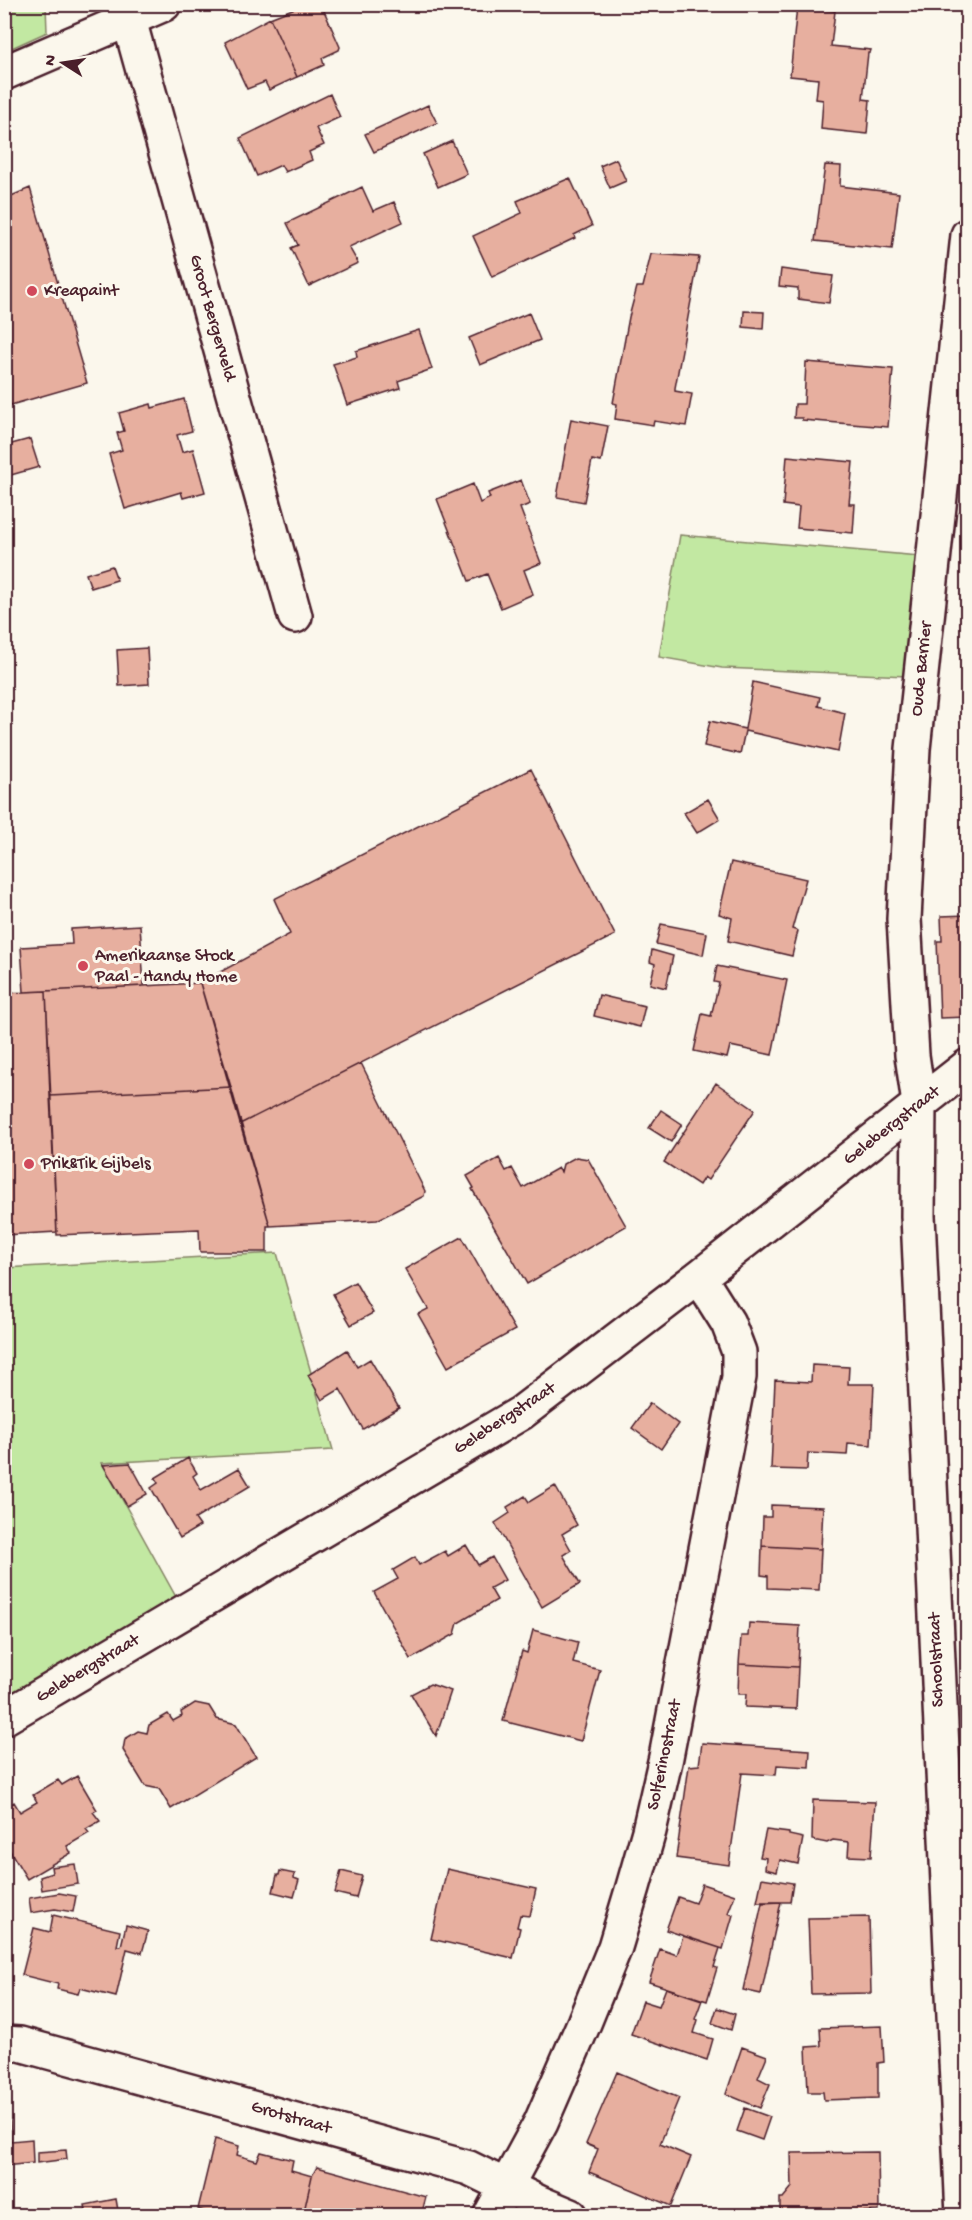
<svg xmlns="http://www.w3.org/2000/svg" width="972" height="2220" font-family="'Gochi Hand',sans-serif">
<rect width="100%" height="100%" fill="#fbf7ec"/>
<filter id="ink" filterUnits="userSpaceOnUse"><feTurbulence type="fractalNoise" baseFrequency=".0167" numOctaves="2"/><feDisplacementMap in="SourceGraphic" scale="12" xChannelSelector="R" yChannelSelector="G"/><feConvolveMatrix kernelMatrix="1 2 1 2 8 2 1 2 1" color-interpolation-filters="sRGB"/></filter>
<g filter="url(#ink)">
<!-- green -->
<path fill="#c2e8a2" stroke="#868466" stroke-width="1.5" d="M4 5H46L47 32 5 51Z
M680 535 919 556 907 676 722 668 659 657Z
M277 1253 333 1450 102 1463 176 1597 5 1697V1268Z"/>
<!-- building -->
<path fill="#e7af9f" stroke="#4a1f2b" stroke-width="1.5" d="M305 4H321L340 47 339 50 322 58 324 65 297 77 270 18Z
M797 6 835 11 831 46 871 50 870 53H868L863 99 870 100 867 134 821 129 823 100 816 99 818 79 790 76Z
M270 18 297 77 269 90 265 82 247 89 225 42Z
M330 94 340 117 316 128 324 145 309 152 312 160 285 172 281 165 257 176 240 138Z
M428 105 437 123 374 152 365 134Z
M452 141 467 174 438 187 423 154Z
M616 159 626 181 610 188 600 166Z
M825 165 841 166 840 186 899 193 892 249 815 241Z
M570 178 592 226 574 235 575 238 492 277 473 236 522 213 517 201Z
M362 187 373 211 394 202 403 222 349 247 358 263 309 286 291 248 298 245 287 223Z
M30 188 87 383 4 407V199Z
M651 254 699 257 675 388V391L692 394 686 426 654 421 653 425 615 419 617 404 613 403 629 317 637 287H643Z
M781 269 833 276 829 303 798 299V288L779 286Z
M744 311 764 312 763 329 743 327Z
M529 313 540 340 480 365 469 338Z
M419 330 432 369 398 381 400 388 347 405 333 364 357 357 356 351Z
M806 362 893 369 888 427 802 420V418H794L795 404H804Z
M184 399 192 431 177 435 182 452 193 449 205 492 183 498 181 492 125 509 109 454 122 450 117 433 124 431 119 413 151 404 152 408Z
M571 419 608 426 601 462 592 460 584 502 557 497Z
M30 439 39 467 4 477V446Z
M787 456 853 462 849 504H855L853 533 797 528 799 507 783 505Z
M521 480 530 504 520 508 541 563 524 570 533 594 501 608 487 574 469 581 437 499 473 484 480 503 490 498 488 493Z
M112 566 117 580 91 588 86 574Z
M147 648 149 684 119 686 117 650Z
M753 682 820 697 818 706 845 713 838 752 745 731 740 754 704 746 710 721 745 729Z
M531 769 615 935 240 1124 200 983 290 934 274 899Z
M708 799 720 819 697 833 684 813Z
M731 862 806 879 792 929 798 931 792 956 728 941 732 918 719 914Z
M968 915V1017L940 1018 937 941H942L941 916Z
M661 924 707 933 703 955 656 944Z
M140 925 144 986 24 992 21 947 72 944 71 929Z
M652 950 673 956 666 988 650 984 655 964 650 962Z
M717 966 787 980 772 1055 730 1046 727 1058 694 1051 702 1014 711 1016 719 983 714 982Z
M200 983 231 1087 50 1096 46 991Z
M46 991 57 1232 4 1235V993Z
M599 995 645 1006 640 1027 594 1016Z
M361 1063 425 1191 424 1196 377 1220 270 1226 240 1124Z
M716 1083 755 1110 708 1180 704 1177 699 1185 664 1162Z
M231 1087 270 1226H267V1252H200L199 1229 57 1235 50 1096Z
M661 1110 682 1124 671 1142 649 1128Z
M576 1157 588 1159 626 1226 527 1284 472 1189 474 1188 467 1176 499 1158 506 1171 512 1168 523 1188 558 1168 561 1172 563 1164Z
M462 1237 515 1330 448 1367 418 1314 428 1309 405 1269Z
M355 1282 373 1313 351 1325 333 1294Z
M347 1350 357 1367 370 1359 399 1408 363 1429 340 1389 322 1400 308 1375Z
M812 1365 849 1367 848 1384H874L871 1445 848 1443 847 1455 808 1453 807 1470 771 1469 775 1380 811 1382Z
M650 1403 678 1424 661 1449 632 1428Z
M188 1458 197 1473 193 1476 201 1490 239 1468 250 1486 195 1519 200 1526 180 1538 151 1488 158 1483 155 1478Z
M130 1463 147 1494 127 1506 103 1465Z
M555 1486 577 1525 562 1534 571 1550 563 1555 580 1584 542 1607 495 1523 510 1513 507 1507 525 1496 529 1502Z
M771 1505 823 1507 821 1549 762 1546 763 1517H771Z
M466 1545 478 1565 492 1557 505 1580 490 1588 497 1600 458 1623 455 1634 411 1659 374 1592 398 1579 393 1570 415 1557 419 1565 445 1551 448 1556Z
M762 1546 821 1549 819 1590 768 1588V1576L761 1575Z
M749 1623 800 1626 798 1667 739 1664 741 1636H748Z
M533 1630 578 1642 573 1663 600 1670 581 1741 503 1721 522 1651 527 1653Z
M739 1664 798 1667 796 1709 745 1707 746 1694H738Z
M430 1684 451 1691 436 1736 411 1694Z
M195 1703 209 1706 217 1719 236 1724 256 1757 171 1809 159 1789 145 1786 123 1750 125 1739 138 1731 147 1733 149 1725 168 1714 173 1721 182 1716 181 1712Z
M702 1743 810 1750 809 1767 777 1765 776 1775 742 1773 729 1865 676 1858 689 1766 699 1765Z
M77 1776 97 1810 93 1812 100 1821 86 1829 89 1833 67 1846 71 1853 27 1879 4 1841V1808L14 1802 20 1812 37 1802 33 1795 58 1780 62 1785Z
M813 1800 875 1802 871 1857 848 1856 849 1842 833 1840 827 1843 812 1840Z
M766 1830 789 1833V1835L803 1838 798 1864 780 1860 777 1872 765 1869 766 1858 760 1857Z
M75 1864 78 1884 42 1890 40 1877 52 1873 51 1867Z
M447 1869 536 1889 530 1916 520 1915 517 1927 520 1928 513 1958 431 1939Z
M280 1871 295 1874 294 1878 299 1880 294 1897 273 1892 277 1875H279Z
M341 1871 362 1876 356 1898 335 1893Z
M762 1878 793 1883 790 1902H757Z
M702 1884 735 1895 728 1913 733 1915 723 1949 666 1930 678 1897 695 1903Z
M59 1893 76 1896 73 1912 55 1909 31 1913 29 1898Z
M781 1902 761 1994 743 1990 762 1903Z
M53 1915 120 1931 117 1946H121L126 1925 148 1931 142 1953 127 1949 116 1997 80 1988 78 1994 57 1989 58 1984 22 1975 34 1928 50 1932Z
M869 1917 871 1993 811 1994 808 1918Z
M683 1936 720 1948 714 1967 717 1968 707 2001 649 1982 660 1949 677 1955Z
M666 1988 702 2000 695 2019 698 2020 694 2033 713 2039 707 2060 631 2034 643 2001 659 2006Z
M717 2008 735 2014 731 2030 712 2023Z
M882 2026 884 2062 878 2063V2098L824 2100 823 2092H808L806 2047 821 2046 820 2028Z
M742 2047 767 2056 758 2078 770 2084 760 2108 726 2094Z
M617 2072 679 2098 660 2144 691 2157 671 2206 589 2172 598 2149 586 2144Z
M4 2082H8L11 2141 32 2139 33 2163 4 2166Z
M745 2108 770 2117 762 2140 737 2131Z
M215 2139 239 2146 237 2155 257 2161 261 2152 293 2160 291 2170 312 2176 303 2216H218L198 2209Z
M66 2150 67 2159 37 2163V2152Z
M878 2152 879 2211 853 2212 854 2216H780V2198H783L792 2187 791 2153Z
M317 2167 426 2197 421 2216H303L312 2176Z
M116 2199 119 2216H87L85 2205Z"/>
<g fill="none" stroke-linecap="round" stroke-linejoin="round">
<!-- minor casing -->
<g stroke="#4a1f2b" stroke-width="38">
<path id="minor" d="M129 20 295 616
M4 73 164 4
M4 1718 521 1413 699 1277 968 1066
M4 2043 20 2044 469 2168 540 2203 571 2216
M490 2216 541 2122 584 2023 615 1947 633 1887 649 1831 666 1757 739 1377V1352L728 1323 699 1277
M963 2216 918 1216 919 1104 912 1055 904 919 913 749 968 235"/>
</g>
<!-- minor -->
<use href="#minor" stroke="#fbf7ec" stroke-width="33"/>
</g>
</g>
<!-- markers -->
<g fill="#d1495b" stroke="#fbf7ec" stroke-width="2">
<circle cx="32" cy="291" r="6"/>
<circle cx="83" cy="966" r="6"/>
<circle cx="29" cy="1164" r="6"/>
</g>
<g text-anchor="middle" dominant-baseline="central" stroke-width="6" stroke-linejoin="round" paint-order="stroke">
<!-- poi labels -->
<g font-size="18" fill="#4a1f2b" stroke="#fbf7ec" text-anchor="start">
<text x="44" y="291">Kreapaint</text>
<text x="95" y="956">Amerikaanse Stock<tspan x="95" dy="21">Paal - Handy Home</tspan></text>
<text x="41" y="1164">Prik&amp;Tik Gijbels</text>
</g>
<!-- street labels -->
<g font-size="18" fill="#4a1f2b" stroke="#fbf7ec">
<text transform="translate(212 318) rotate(74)">Groot Bergerveld</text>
<text transform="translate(922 669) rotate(-84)">Oude Barrier</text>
<text transform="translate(892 1126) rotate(-38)">Gelebergstraat</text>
<text transform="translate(505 1419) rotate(-33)">Gelebergstraat</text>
<text transform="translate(937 1660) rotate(-92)">Schoolstraat</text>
<text transform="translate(88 1669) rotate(-31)">Gelebergstraat</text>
<text transform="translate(665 1755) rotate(-78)">Solferinostraat</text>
<text transform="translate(291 2118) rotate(16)">Grotstraat</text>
</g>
</g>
<!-- margin -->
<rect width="972" height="2220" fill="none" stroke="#fbf7ec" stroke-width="24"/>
<rect x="12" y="12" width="948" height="2196" fill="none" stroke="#4a1f2b" stroke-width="2" filter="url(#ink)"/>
<!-- north arrow -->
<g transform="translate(63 63) rotate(282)" stroke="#fbf7ec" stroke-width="4.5" paint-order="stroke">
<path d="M0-4.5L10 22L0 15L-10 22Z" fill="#4a1f2b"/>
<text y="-9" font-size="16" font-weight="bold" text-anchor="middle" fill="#4a1f2b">N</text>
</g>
</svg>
